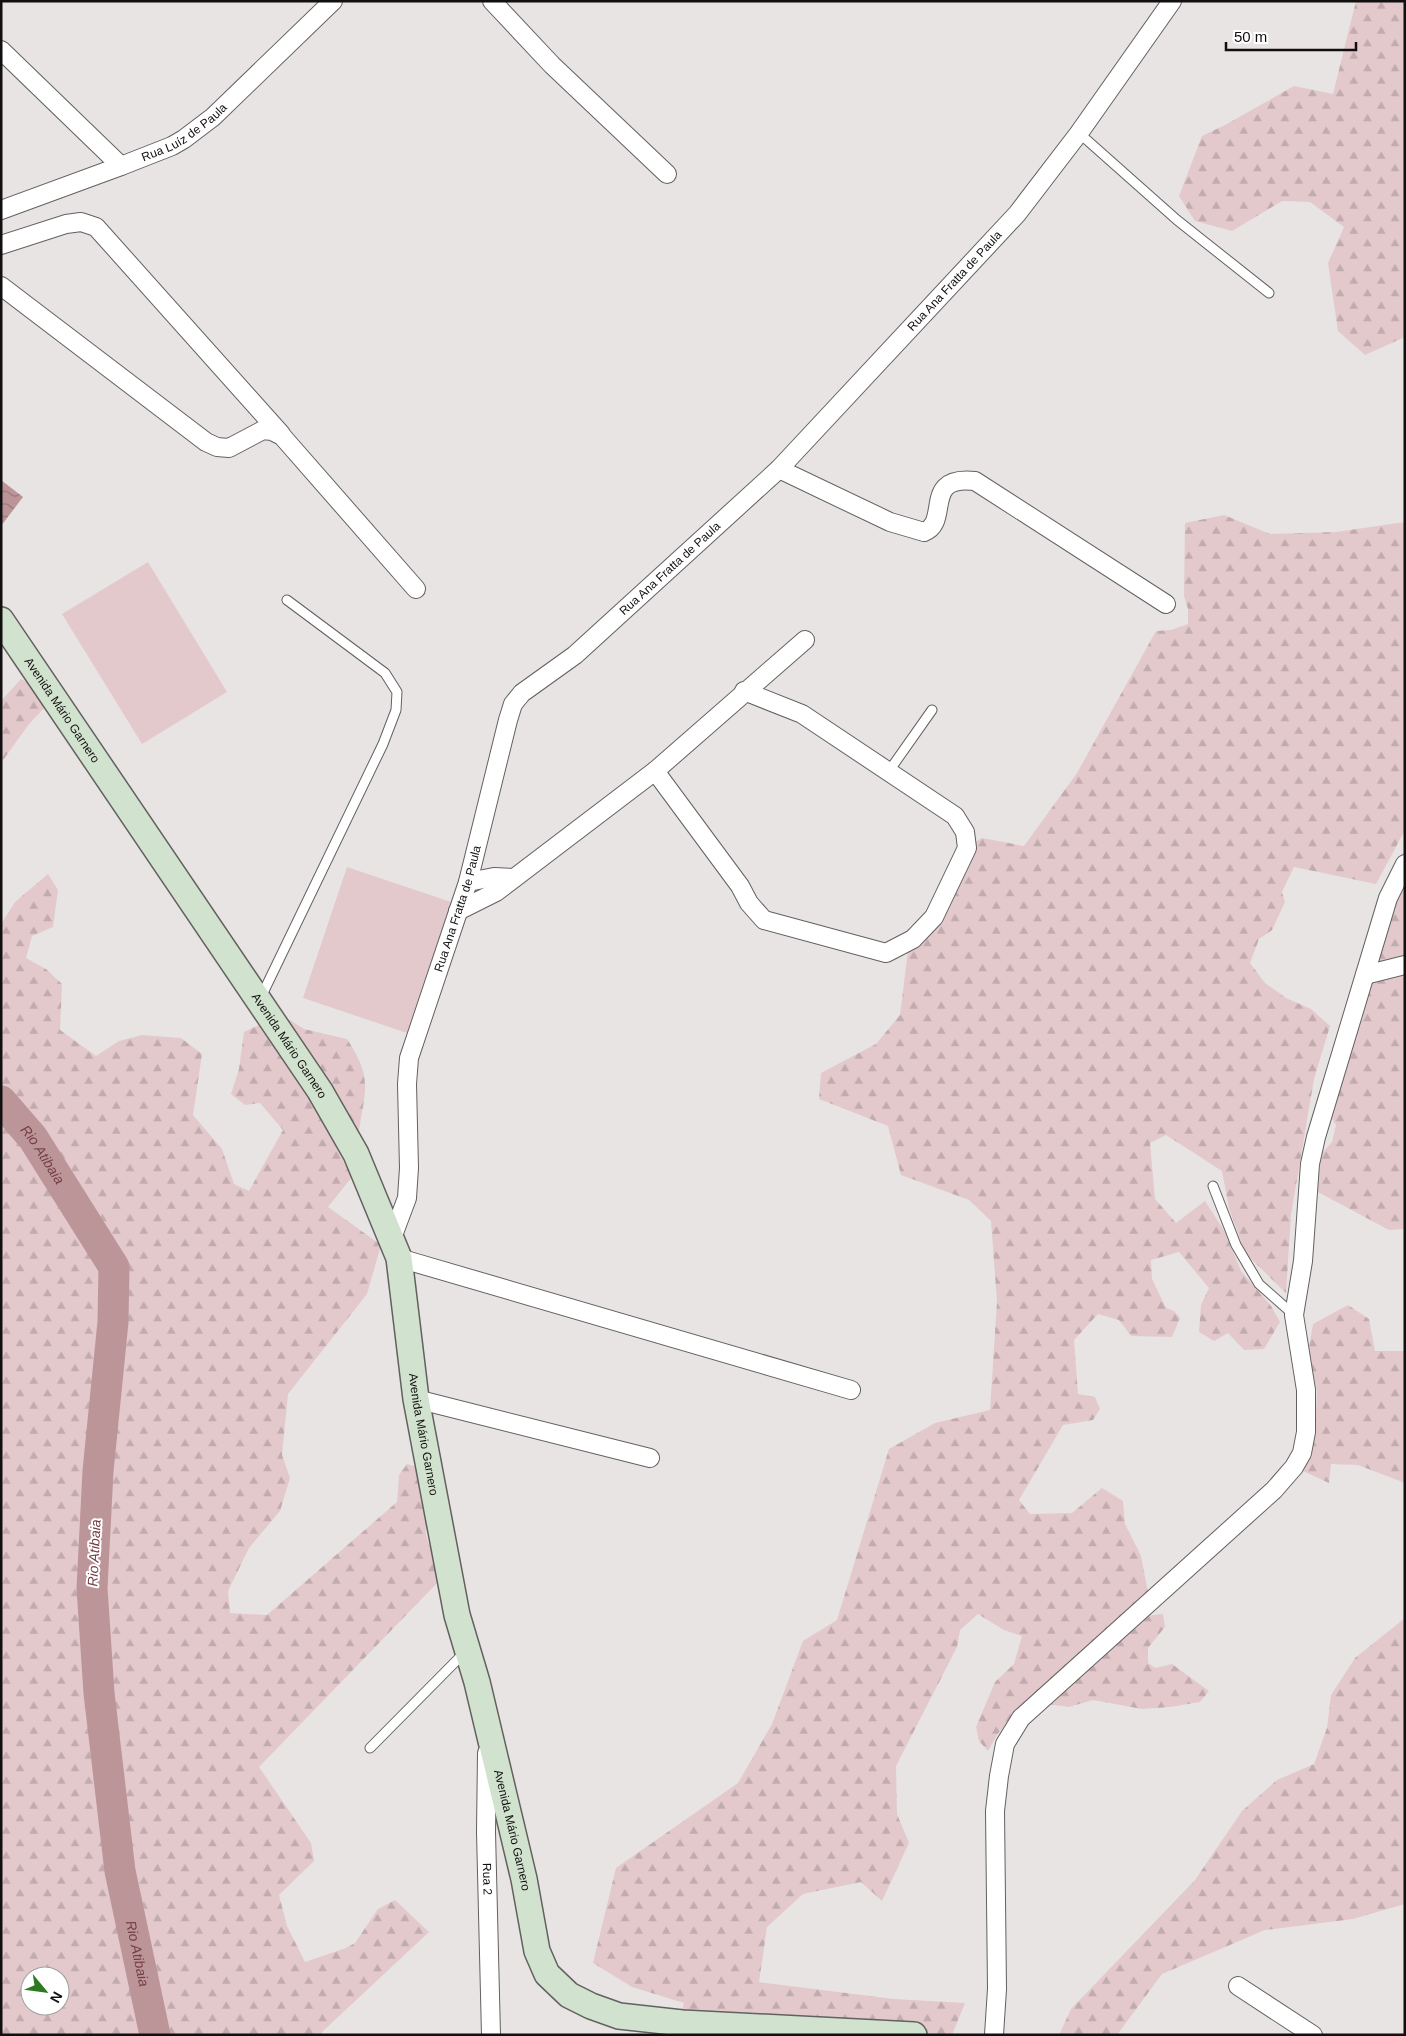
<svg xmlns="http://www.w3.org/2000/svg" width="1406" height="2036" font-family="Helvetica,sans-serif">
<defs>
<pattern id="forest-firs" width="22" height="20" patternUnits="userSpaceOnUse" patternTransform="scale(1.25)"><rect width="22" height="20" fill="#e3c9cc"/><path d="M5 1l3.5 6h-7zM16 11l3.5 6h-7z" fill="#c2abae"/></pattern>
<pattern id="water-waves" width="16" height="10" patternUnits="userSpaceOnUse" patternTransform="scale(1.25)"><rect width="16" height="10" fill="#bc9599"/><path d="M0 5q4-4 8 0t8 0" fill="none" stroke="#97787b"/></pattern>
</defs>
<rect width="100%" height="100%" fill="#e8e4e4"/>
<!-- forest -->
<path fill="url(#forest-firs)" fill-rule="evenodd" d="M1356 1H1405V337L1365 355 1338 331 1328 263 1344 227 1310 202 1282 201 1232 231 1195 221 1179 196 1202 136 1227 124 1294 86 1333 94Z
M1224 515 1270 534 1336 532 1405 522V830L1376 884 1294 867 1282 892 1285 902 1272 930 1259 939 1250 963 1265 983 1286 998 1311 1009 1330 1026 1314 1079 1291 1215 1286 1293 1245 1253 1229 1208 1222 1171 1166 1135 1150 1143 1155 1199 1176 1223 1205 1201 1225 1232 1241 1271 1271 1306 1280 1322 1264 1349 1244 1350 1228 1333 1214 1341 1199 1332 1201 1305 1209 1288 1179 1252 1151 1260 1152 1279 1166 1308 1174 1311 1180 1318 1172 1337 1131 1336 1119 1320 1098 1314 1074 1340 1078 1394 1095 1397 1100 1409 1093 1420 1063 1425 1019 1500 1030 1514 1072 1513 1102 1488 1123 1501 1125 1524 1141 1556 1148 1592 1144 1616 1163 1614 1165 1627 1148 1648V1663L1155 1668 1172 1664 1209 1691 1200 1702 1170 1707 1142 1709 1093 1700 1069 1707 1025 1701 997 1735 988 1751 979 1741 976 1727 995 1682 1014 1664 1022 1636 1004 1630 978 1614 960 1630 957 1647 896 1766 897 1814 909 1843 882 1901 861 1882 803 1894 767 1927 759 1982 894 1999 965 2003 952 2035H676L684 2003 632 1987 593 1963 616 1868 738 1783 772 1724 803 1641 837 1620 889 1449 935 1423 990 1410 997 1302 991 1221 969 1200 901 1175 888 1126 819 1099 821 1073 876 1044 900 1015 908 951 958 853 982 838 1024 846 1077 773 1156 631 1171 630 1188 624V609L1184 596 1185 523Z
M21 679 35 686 47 705 29 724 1 763V701Z
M48 874 58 890 53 927 32 936 26 958 46 969 62 984 60 1030 96 1056 119 1041 142 1035 181 1038 202 1054 193 1115 222 1149 234 1184 249 1191 283 1130 260 1103 245 1105 231 1094 239 1069 244 1032 267 1021 288 1019 304 1029 347 1039C372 1077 366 1088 359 1130L336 1148 352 1177 328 1207 381 1245 367 1294 288 1394 282 1455 290 1478 280 1511 249 1548 228 1591 230 1613 267 1615 397 1502 399 1475 407 1464 423 1469 427 1504 426 1535 440 1580 259 1767 311 1843 314 1861 279 1895 287 1926 305 1962 346 1948 355 1943 378 1909 395 1900 429 1932 322 2032V2035H1V924L15 902ZM30 1976H60V2006H30Z
M1402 892H1405V1229L1389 1230 1316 1191 1322 1153 1332 1142 1336 1125 1329 1114 1387 920Z
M1348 1305 1369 1319 1375 1351H1405V1483L1358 1465 1331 1464 1329 1483 1303 1471 1315 1430 1317 1392 1308 1353 1313 1324Z
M1405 1618V1904L1353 1919 1265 1930 1162 1974 1117 2035H1059L1071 2009 1195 1880 1242 1811 1277 1780 1314 1764 1327 1728 1331 1695 1355 1658Z"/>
<!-- pitch -->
<path fill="#e3c9cc" d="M148 562 227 692 142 744 62 614Z
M347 867 451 902 407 1033 303 998Z"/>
<!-- water -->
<path fill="url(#water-waves)" d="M1 480 23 497 1 526Z"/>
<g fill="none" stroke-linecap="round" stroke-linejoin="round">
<!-- river -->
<path stroke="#bc9599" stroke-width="31" id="s1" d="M1 1101 33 1138 114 1267 113 1322 98 1471 92 1588 99 1693 120 1871 155 2035"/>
<!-- lane casing -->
<g stroke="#636060" stroke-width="11">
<path id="lane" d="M1079 133 1177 220 1269 293
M889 771 932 710
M261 997 383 744 396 710 397 692 385 673 287 600
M1213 1186 1236 1245 1259 1284 1294 1315
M370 1748 465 1652"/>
</g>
<!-- street casing -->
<g stroke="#636060" stroke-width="20">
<g id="street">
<path d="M492 1 552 65 667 174"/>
<path d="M1 50 121 166"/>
<path id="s2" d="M1 210 121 166 172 146 184 139 213 117 333 1"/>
<path d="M1 245 66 224 81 222 96 227 281 434"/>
<path d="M1 286 206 442 217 447 229 448 263 430 272 431 282 436 416 589"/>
<path d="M779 469 890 522 924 532C951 522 921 475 975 481L1166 604"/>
<path d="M655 771 805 640"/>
<path d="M468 882 494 877 514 878"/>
<path d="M458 911 496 892 655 771 740 886 749 903 764 920 886 953 913 939 934 917 967 848 965 832 955 816 802 714 744 691"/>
<path d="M1365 975 1405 965"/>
<path id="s3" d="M392 1238 407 1198 409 1168 407 1084 409 1058 468 882 508 720 513 704 522 693 575 655 779 469 1017 214 1079 133 1172 1"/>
<path d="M399 1258 851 1390"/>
<path d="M416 1399 650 1458"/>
<path id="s4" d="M487 1753 486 1832 491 2035"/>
<path d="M1238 1986 1313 2035"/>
<path d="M994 2035 997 1989 995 1811 999 1776 1005 1744 1021 1718 1274 1490 1294 1467 1302 1453 1306 1432V1390L1294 1315 1303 1261 1310 1164 1316 1137 1388 898 1405 864"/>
</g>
</g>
<!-- secondary casing -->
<g stroke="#636060" stroke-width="28">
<g id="secondary">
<path id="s5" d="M1 620 320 1091 356 1154 399 1258 416 1399 457 1615 477 1682 524 1879 537 1951 547 1974 569 1995 591 2006 619 2016 682 2023 914 2035"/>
</g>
</g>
<!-- lane -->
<use href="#lane" stroke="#fff" stroke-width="9"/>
<!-- street -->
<use href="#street" stroke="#fff" stroke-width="18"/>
<!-- secondary -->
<use href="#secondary" stroke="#d1e3ce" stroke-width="25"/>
</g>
<g text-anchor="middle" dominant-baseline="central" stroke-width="4" stroke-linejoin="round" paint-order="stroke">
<!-- street labels -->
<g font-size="12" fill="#110f0f" stroke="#fff">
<text stroke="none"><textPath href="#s2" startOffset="200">Rua Luíz de Paula</textPath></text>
<text stroke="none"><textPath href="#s3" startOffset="1165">Rua Ana Fratta de Paula</textPath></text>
<text stroke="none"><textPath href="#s3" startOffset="760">Rua Ana Fratta de Paula</textPath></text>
<text stroke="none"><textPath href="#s5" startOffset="109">Avenida Mário Garnero</textPath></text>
<text stroke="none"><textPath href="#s3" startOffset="340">Rua Ana Fratta de Paula</textPath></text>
<text stroke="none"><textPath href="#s5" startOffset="514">Avenida Mário Garnero</textPath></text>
<text stroke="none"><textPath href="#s5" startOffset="932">Avenida Mário Garnero</textPath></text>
<text stroke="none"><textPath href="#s5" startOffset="1338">Avenida Mário Garnero</textPath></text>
<text stroke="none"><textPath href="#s4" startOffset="126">Rua 2</textPath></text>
</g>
<!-- water labels -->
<g font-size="14" font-style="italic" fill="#753e46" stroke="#fff">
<text stroke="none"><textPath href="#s1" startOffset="68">Rio Atibaia</textPath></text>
<text transform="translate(94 1553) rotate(-87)">Rio Atibaia</text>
<text stroke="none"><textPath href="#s1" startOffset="892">Rio Atibaia</textPath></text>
</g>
</g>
<!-- border -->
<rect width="1406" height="2036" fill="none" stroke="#110f0f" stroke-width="5"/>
<!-- north arrow -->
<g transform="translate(45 1991) rotate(119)"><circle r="24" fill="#ffffff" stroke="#a09f9f"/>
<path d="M0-4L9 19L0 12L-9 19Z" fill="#2d7921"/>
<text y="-8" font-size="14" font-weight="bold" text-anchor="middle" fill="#110f0f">N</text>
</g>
<!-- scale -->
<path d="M1226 42v8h130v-8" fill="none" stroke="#110f0f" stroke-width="2.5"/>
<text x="1234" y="42" font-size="15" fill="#110f0f" stroke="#ffffff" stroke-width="4" paint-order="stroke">50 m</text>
</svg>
